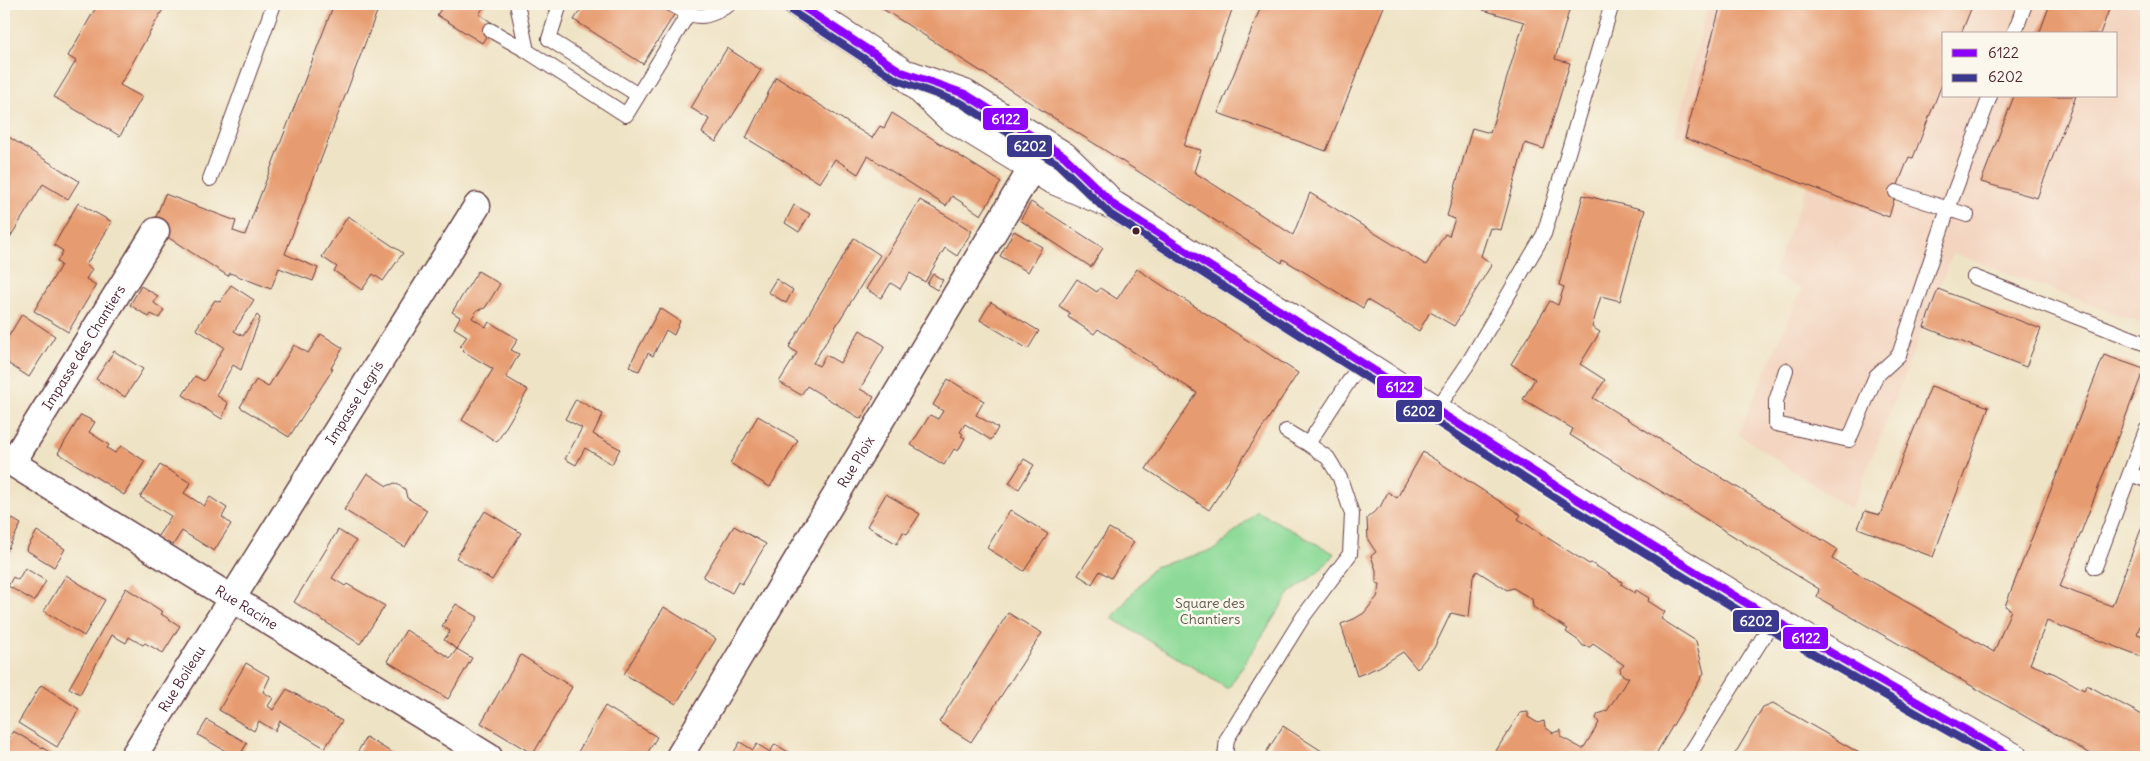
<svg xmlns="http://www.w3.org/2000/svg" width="2150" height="761" font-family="Delius,sans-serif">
<rect width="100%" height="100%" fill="#fbf7ec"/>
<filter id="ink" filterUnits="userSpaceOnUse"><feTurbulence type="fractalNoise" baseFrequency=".02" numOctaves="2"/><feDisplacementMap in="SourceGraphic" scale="10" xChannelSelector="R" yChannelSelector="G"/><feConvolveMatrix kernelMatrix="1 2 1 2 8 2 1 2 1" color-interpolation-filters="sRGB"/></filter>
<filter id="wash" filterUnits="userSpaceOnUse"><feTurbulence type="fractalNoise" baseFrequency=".0096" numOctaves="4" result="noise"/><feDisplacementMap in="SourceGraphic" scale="20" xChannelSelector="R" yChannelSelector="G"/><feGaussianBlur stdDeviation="1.12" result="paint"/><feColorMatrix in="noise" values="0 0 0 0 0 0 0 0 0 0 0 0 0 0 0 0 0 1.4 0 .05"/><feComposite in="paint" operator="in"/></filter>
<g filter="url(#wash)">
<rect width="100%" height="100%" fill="#efe3c5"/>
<!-- built -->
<path fill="#f3d4bf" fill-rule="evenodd" d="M1708 4H2146V325L1953 253 1851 510 1738 434 1802 289 1773 275 1807 185 1675 134ZM1944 34H2116V96H1944Z"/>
<!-- green -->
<path fill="#8dda98" stroke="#6c7c62" d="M1257 511 1335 554 1318 572 1289 594 1228 689 1112 618 1154 567 1216 549Z"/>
<g id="blocks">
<!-- building -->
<path fill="#e79b70" d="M98 4H166L120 85 142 97 120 136 54 97 76 61 68 56Z
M334 4H380L285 254 318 268 313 281 279 268 271 289 230 273 228 276 152 227 165 194 236 221 233 231 245 235Z
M444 4H486L479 14 494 24 482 43 437 15Z
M584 4H681L643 64 574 20Z
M875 4H1234L1184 146 1201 150 1194 172 1293 235 1310 193 1426 265 1445 234 1449 236 1455 219 1447 216 1472 128 1490 133 1524 22 1483 10 1485 4H1571L1555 59 1570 63 1544 149 1525 143 1501 230 1490 228 1481 256 1492 264 1454 326 1430 312 1419 331 1367 300 1363 308 1283 259 1282 263Z
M1262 4H1385L1326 151 1218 113Z
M1721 4H1973L1961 34H1944V79L1913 158 1909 157 1899 182 1889 217 1685 138Z
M2050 4H2111L2100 34H2039Z
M727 48 761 70 716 142 702 133 709 119 691 108Z
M776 77 872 138 880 126 884 128 892 113 1001 182 981 215 952 196 946 206 868 156 858 174 835 159 820 183 746 138Z
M2014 96H2076L2037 198 1981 182Z
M4 134 79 181 68 199 43 184 4 247Z
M1583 195 1645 210 1620 301 1601 296 1592 327 1600 332 1580 364 1605 380 1593 398 1837 549 1832 559 1994 652 2011 610 2005 606 2104 355 2144 369 2060 587 2112 606 2146 516V619L2143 618 2137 634 2146 637V658L2047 621 2030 664 2055 674 2084 690 2087 685 2146 717V757H2096L1977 689 1817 597 1819 589 1570 435 1573 429 1523 399 1535 379 1511 364 1550 301 1558 305 1564 287 1559 285Z
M920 200 972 231 957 256 945 248 925 282 910 273 900 289 891 283 881 298 866 289Z
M1031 202 1103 248 1091 267 1020 220Z
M78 203 112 222 86 265 92 269 86 279 96 285 68 332 34 311 61 265 57 262 63 251 54 245Z
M794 205 810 214 799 232 785 223Z
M348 216 403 253 383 281 373 274 362 290 334 271 337 267 322 257Z
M1014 231 1042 247 1028 272 1000 256Z
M854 238 880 255 813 363 819 366 826 355 840 363 860 330 885 346 860 389 874 397 861 419 807 386 801 395 779 382 797 353 789 347Z
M1137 269 1298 373 1209 510 1146 469 1197 393 1098 329 1094 334 1068 317 1070 313 1059 306 1077 279 1097 292 1100 288 1117 299Z
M478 271 500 284 485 308 477 310 472 318 486 327 489 322 518 339 511 350 519 354 506 377 528 390 497 442 462 420 493 369 466 353 460 347 467 336 454 328 460 317 452 312Z
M933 274 943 280 937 290 927 284Z
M776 279 793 290 786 303 768 292Z
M231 285 254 300 234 331 243 336 257 315 260 318 241 370 233 365 216 395 228 403 222 419 183 395 195 376 204 381 224 347 196 329 215 300 220 302Z
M141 286 158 296 154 303 164 310 159 318 151 314 149 317 130 305Z
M1938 289 2041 329 2026 367 1924 327Z
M991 302 1039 331 1028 349 980 320Z
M660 308 680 321 674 335 666 330 653 356 648 353 639 371 633 369 629 366Z
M22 314 55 336 29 377 4 361V344Z
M321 334 343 348 331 368 333 369 289 437 240 407 256 380 268 387 294 345 308 353Z
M114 351 143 369 125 397 96 379Z
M948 379 984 401 976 415 998 428 991 440 965 424 960 432 963 434 961 436 965 438 958 451 954 449 944 465 911 445 930 415 938 419 943 411 933 405Z
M1931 386 1989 407 1933 557 1858 528 1865 511 1880 515Z
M576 399 603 414 593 434 620 449 612 464 585 448 576 465 565 459 582 428 565 419Z
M81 415 95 422 89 432 109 445 107 448 115 453 121 446 145 461 124 495 58 453Z
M758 416 798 440 770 487 730 463Z
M1423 452 1521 515 1518 519 1543 535 1589 564 1591 563 1622 582 1621 584 1635 593 1636 590 1649 598 1648 601 1665 612 1661 619 1696 641 1704 673 1654 757H1492L1520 713 1528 712V717L1538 723 1544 721 1545 727 1553 733 1561 730V737L1583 749 1599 723 1596 718 1598 714 1607 711 1629 677H1626L1621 674 1620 669 1624 665 1593 644 1590 647 1583 646 1579 641 1566 632 1568 629 1533 607 1532 599 1513 588 1507 590 1477 571 1473 577 1469 617 1451 613 1434 648 1417 669 1403 652 1379 667 1357 676 1341 624 1354 619 1364 613 1377 597 1379 591 1380 584 1376 583V570L1371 556 1376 552 1368 540 1367 518 1380 507 1388 492 1397 498Z
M1024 459 1034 465 1019 489 1009 483Z
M160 465 191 483 184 493 204 506 210 497 227 508 222 517 231 524 214 551 182 531 171 548 156 539 171 516 140 497Z
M367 473 387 486 395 483 405 489 407 498 427 510 405 547 344 510Z
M886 494 920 514 907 534 903 532 897 544 867 526Z
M1010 510 1048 534 1024 571 987 548Z
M485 511 521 533 492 580 456 558Z
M6 515 21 524 4 556V518Z
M734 526 766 544 742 584 738 582 732 593 703 577Z
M1109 528 1134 542 1111 578 1100 571 1092 584 1078 575Z
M338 530 356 541 332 578 345 586 347 584 385 606 360 644 294 602Z
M37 531 65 549 54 567 26 550Z
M25 568 46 581 34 601 8 586 13 577 18 580Z
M66 575 105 600 84 636 44 611Z
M126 588 163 612 161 614 180 626 163 653 145 643 143 645 129 637 126 643 112 635 80 694 69 688Z
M456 604 478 617 457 649 444 640 450 631 442 626Z
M664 607 716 639 676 704 624 674Z
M1008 613 1042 633 971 742 939 722Z
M406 630 450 658 457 649 472 658 448 699 387 661Z
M521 655 572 687 533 754 481 723Z
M246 663 270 677 263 692 273 698 268 706 273 710 287 689 342 721 325 748 280 721 275 731 259 721 254 731 219 710Z
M41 685 79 709 57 747 18 723Z
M1773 703 1866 757H1733L1763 707Z
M605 706 657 737 645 757H575Z
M207 720 247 743 239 757H236L198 735Z
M1283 726 1331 757H1263Z
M13 731 53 754 51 757H4V747Z
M366 737 399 757H355Z
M740 742 753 750 757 744 770 752 775 744 796 757H731Z"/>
</g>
</g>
<g filter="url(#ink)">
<use href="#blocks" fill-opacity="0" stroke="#633c42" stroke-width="1"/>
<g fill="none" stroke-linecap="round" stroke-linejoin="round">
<!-- lane casing -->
<g stroke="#633c42" stroke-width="16">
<path id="lane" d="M517 4 527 51
M560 4 549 39 638 95
M671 4C697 20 704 20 730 4
M490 30 527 51 626 115 688 14
M2014 34 2025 4
M210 179 274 4
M1896 192 1967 215
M1974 277 2146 344
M1786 370 1776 401V424L1849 440 1876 376 1899 355 1948 209 1990 96
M1437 409 1467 365 1544 234 1612 4
M1286 431 1308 444 1362 361
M2130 474 2146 480
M2095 567 2146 430
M1225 757 1227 739 1303 617 1350 554 1352 514 1340 478 1328 458 1308 444
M1688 757 1774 620"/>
</g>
<!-- street casing -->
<g stroke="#633c42" stroke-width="29">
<g id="street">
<path id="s1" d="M4 458 489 757"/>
<path id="s2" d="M12 463 156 231"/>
<path id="s3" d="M133 757 477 206"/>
<path id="s4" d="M679 757 1032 168"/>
</g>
</g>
<!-- primary casing -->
<g stroke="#633c42" stroke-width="30">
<path id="primary" d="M798 4 902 72 948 116 1051 179 1115 206 1575 498 1774 620 2013 757
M910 75 965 94 1064 156 1105 196"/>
</g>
<!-- lane -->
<use href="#lane" stroke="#fff" stroke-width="14"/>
<!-- street -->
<use href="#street" stroke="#fff" stroke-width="26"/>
<!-- primary -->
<use href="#primary" stroke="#fff" stroke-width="28"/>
<!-- bus-1 casing -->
<g stroke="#fbf7ec" stroke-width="11">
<path id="bus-1" d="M798 4 902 72 965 94 1064 156 1115 206 1575 498 1774 620 2013 757"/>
</g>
<!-- bus-2 casing -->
<g stroke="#fbf7ec" stroke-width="11">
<path id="bus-2" d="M793 12 897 80 961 103 1058 164 1110 214 1570 507 1769 629 1993 757"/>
</g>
<!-- bus-1 -->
<use href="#bus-1" stroke="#8c00ff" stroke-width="8"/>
<!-- bus-2 -->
<use href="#bus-2" stroke="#3a398e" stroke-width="8"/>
</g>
</g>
<!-- markers -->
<circle fill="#4a1f2b" stroke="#fbf7ec" stroke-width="2" cx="1136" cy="231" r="4.5"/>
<g text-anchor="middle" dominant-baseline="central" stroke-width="5" stroke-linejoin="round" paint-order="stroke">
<!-- street labels -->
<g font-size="14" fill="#4a1f2b" stroke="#fbf7ec">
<text stroke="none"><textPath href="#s2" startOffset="136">Impasse des Chantiers</textPath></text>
<text stroke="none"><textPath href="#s3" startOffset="418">Impasse Legris</textPath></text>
<text stroke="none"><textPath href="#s4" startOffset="344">Rue Ploix</textPath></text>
<text stroke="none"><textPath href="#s1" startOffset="285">Rue Racine</textPath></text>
<text stroke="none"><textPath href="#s3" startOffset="92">Rue Boileau</textPath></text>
</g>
<!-- park labels -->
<g font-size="14" fill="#5e574c" stroke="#fbf7ec">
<text x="1210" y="603">Square des<tspan x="1210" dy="16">Chantiers</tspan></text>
</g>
</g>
<g stroke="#fbf7ec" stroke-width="2">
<rect x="982" y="107" width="47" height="24" rx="5" fill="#8c00ff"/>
<rect x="1006" y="134" width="47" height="24" rx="5" fill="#3a398e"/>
<rect x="1376" y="375" width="47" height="24" rx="5" fill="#8c00ff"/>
<rect x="1395" y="399" width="48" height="24" rx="5" fill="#3a398e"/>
<rect x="1732" y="609" width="48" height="24" rx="5" fill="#3a398e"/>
<rect x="1782" y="626" width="47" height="24" rx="5" fill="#8c00ff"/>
</g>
<g font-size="14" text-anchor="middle" font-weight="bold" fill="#fff">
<text x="1006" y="124">6122</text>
<text x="1030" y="151">6202</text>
<text x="1400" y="392">6122</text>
<text x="1419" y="416">6202</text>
<text x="1756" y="626">6202</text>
<text x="1806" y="643">6122</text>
</g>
<!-- margin -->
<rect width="2150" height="761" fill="none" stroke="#fbf7ec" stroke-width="20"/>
<!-- legend -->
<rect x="1942" y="32" width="175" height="65" fill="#fbf7ec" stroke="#b4a19f"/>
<rect x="1952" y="49" width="25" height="8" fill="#8c00ff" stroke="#b4a19f"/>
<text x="1988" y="58" font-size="15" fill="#4a1f2b">6122</text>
<rect x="1952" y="74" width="25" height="8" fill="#3a398e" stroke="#b4a19f"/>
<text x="1988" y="82" font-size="15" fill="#4a1f2b">6202</text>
</svg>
